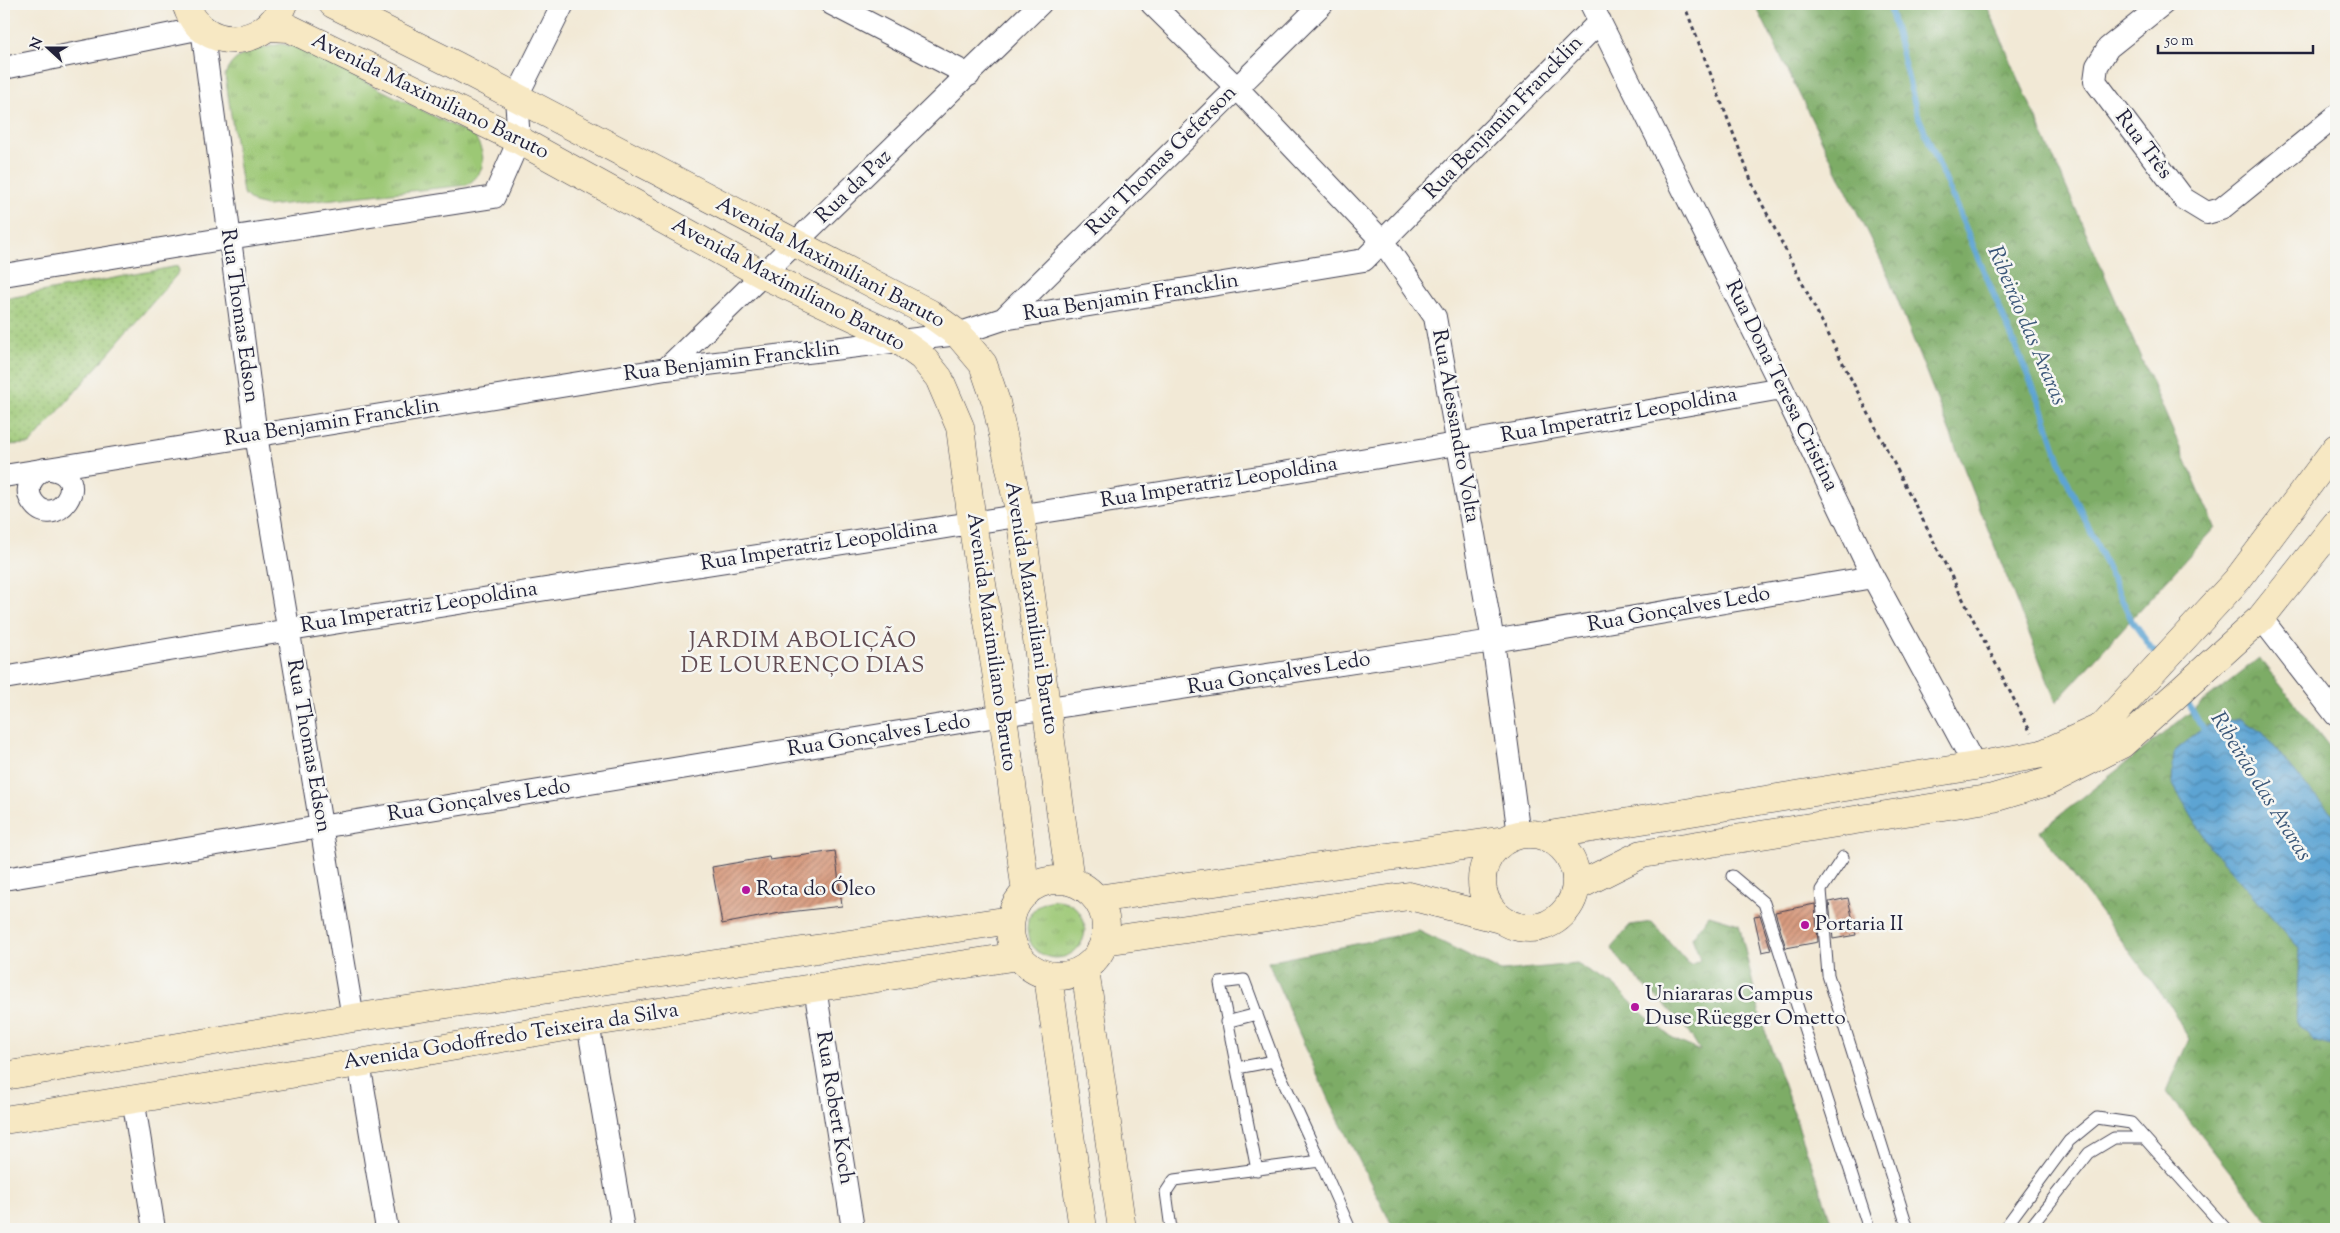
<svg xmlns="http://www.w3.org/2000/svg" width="2340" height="1233" font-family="'Sorts Mill Goudy',serif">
<defs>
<pattern id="grass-tufts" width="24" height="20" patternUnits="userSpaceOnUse" patternTransform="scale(1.25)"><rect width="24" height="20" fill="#9cc875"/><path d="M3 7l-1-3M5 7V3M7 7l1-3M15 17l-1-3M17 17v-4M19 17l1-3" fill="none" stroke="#7fa261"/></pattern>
<pattern id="forest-crowns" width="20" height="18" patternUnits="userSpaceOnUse" patternTransform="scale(1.25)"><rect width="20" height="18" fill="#7dac66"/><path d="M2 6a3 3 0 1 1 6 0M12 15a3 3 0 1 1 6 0" fill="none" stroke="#668c55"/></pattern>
<pattern id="park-dots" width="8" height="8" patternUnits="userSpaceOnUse" patternTransform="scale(1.25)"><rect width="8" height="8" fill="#9cc875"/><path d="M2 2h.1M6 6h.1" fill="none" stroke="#7fa261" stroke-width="1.8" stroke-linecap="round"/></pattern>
<pattern id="water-waves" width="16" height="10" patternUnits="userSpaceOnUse" patternTransform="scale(1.25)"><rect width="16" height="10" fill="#5da4d3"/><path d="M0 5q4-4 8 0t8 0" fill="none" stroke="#4c85ac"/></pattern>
<pattern id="building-hatch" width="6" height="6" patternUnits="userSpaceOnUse" patternTransform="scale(1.25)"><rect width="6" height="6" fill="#d89b7f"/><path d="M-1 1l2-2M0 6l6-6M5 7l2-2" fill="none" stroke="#af7e69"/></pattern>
</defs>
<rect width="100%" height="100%" fill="#f6f6f2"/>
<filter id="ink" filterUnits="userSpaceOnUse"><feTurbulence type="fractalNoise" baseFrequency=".02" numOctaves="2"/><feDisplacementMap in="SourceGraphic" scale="10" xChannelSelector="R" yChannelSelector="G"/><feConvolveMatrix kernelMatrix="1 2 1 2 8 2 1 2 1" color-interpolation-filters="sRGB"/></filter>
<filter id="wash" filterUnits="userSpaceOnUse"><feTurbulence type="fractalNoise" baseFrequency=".0096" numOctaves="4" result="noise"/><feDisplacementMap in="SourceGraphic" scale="20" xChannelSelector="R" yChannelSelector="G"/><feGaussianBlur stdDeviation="1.12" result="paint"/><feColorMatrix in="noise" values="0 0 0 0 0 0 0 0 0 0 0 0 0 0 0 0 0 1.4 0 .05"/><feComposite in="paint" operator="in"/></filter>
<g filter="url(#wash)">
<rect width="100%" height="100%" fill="#f2e9d6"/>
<!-- grass -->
<path fill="url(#grass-tufts)" stroke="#5f7558" d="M280 44 294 46 475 137C487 157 486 172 467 185L267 206 254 203 243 193 225 75C234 51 258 50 280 44Z
M1027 929a29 29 0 1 1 58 0a29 29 0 1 1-58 0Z"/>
<!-- forest -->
<path fill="url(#forest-crowns)" stroke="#506750" d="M1755 4H1986L2215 527 2056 702 1887 273Z
M2259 658 2336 755V1229H2275L2166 1091 2189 1039 2171 1007 2040 831Z
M1709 915 1739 924 1761 1019 1834 1229H1394L1328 1099 1268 962 1419 931 1501 971 1577 964 1615 986 1642 1013 1673 1039 1700 1051C1684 1018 1653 996 1628 969 1622 963 1617 955 1611 947L1630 925 1652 922 1690 965 1701 960 1692 938Z"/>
<!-- park -->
<path fill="url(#park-dots)" stroke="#5f7558" d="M178 266 179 272 30 444 4 445V299Z"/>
<!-- water -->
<path fill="url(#water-waves)" stroke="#406387" d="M2239 718 2263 733 2306 786 2336 817V1052L2332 1046 2313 1041 2296 1022 2299 948 2210 847 2172 783 2174 752 2205 726Z"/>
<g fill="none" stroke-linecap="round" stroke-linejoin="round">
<!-- stream -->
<path stroke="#5da4d3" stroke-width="6" d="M1889 4 1917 113 2043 411 2064 474 2132 621 2154 652
M2188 703 2206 735"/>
</g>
<g id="blocks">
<!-- building -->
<path fill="url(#building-hatch)" d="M835 851 842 906 780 913 722 924 712 867 769 857 770 860Z
M1848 898 1856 935 1833 939 1829 902Z
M1815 904 1818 942 1786 948 1775 912Z
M1760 915 1771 950 1762 952 1754 916Z"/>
</g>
</g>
<g filter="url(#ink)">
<use href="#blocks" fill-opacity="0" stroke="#414052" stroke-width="1"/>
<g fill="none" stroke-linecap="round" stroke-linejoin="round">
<!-- lane casing -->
<g stroke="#414052" stroke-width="13">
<path id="lane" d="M1843 857 1821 890 1828 975 1908 1229
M1732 876 1764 903 1869 1229
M1226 1022 1257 1014
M1237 1068 1274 1061
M1257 1170 1220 983 1244 980 1274 1061 1320 1161
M1171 1229 1166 1192 1174 1180 1320 1161 1350 1229
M2004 1229 2069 1141 2097 1118 2131 1123 2226 1229
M2029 1229 2089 1153 2114 1138H2144"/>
</g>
<!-- street casing -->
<g stroke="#414052" stroke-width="24">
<path id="street" d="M832 4 969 75
M1152 4 1236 87 1383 242 1435 317 1493 641 1519 835
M1591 4 1782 388 1873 577 1975 766
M2163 4 2108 48 2097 66 2095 81 2184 199 2207 213 2221 209 2336 116
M4 68 202 28 256 435 353 1018
M4 275 228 238 494 197 519 140 516 98 563 4
M1003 319 1322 4
M666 369 1040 4
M45 469C32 475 24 488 32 501 54 535 96 477 51 469
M4 476 666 369 958 334 1003 319 1364 260 1600 21
M2261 618 2336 715
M4 678C343 619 683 568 1023 515 1277 475 1530 432 1782 388
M4 879 1003 715 1493 641 1873 577
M815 988 853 1229
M588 1023 623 1229
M359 1063 387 1229
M133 1098 154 1229"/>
</g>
<!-- secondary casing -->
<g stroke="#414052" stroke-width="29">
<path id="secondary" d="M186 4C201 52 266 50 283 4
M333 4 455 65 929 313 958 334 983 364 996 402 1020 515 1070 881
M268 27 289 28 519 140 762 274 890 334 922 357 939 378 960 427 972 522 1003 715 1026 893
M1482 881a47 47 0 1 1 94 0a47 47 0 1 1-94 0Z
M1543 836 1975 766 2042 754 2102 727 2238 579 2336 448
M1010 928a48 48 0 1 1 96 0a48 48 0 1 1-96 0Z
M1576 887 1642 854 1993 798 2047 782 2122 744 2261 618 2336 524
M1097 899 1505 840
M1105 941 1409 896 1500 919
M1085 969 1122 1229
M1048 976 1083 1229
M4 1076 353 1018 1011 920
M4 1120 359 1063 588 1023 1018 956"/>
</g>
<!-- path -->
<path stroke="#414052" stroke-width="3" stroke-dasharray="4 4" stroke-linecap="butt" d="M1684 4 1754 188 2031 733"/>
<!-- lane -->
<use href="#lane" stroke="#fff" stroke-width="11"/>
<!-- street -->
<use href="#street" stroke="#fff" stroke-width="22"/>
<!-- secondary -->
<use href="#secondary" stroke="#f7e8c3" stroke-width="28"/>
</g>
</g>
<!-- markers -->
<g fill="#b5179e" stroke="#f6f6f2" stroke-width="2">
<circle cx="746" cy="890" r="5"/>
<circle cx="1805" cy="925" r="5"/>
<circle cx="1635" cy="1007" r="5"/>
</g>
<g text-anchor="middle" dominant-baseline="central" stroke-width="5" stroke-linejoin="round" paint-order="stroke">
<!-- street labels -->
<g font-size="21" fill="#22223b" stroke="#f6f6f2">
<text transform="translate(430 97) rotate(26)">Avenida Maximiliano Baruto</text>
<text transform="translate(1504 118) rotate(-46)">Rua Benjamin Francklin</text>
<text transform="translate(2143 145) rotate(53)">Rua Três</text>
<text transform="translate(1162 161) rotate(-45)">Rua Thomas Geferson</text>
<text transform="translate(854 187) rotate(-44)">Rua da Paz</text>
<text transform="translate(830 263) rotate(28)">Avenida Maximiliani Baruto</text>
<text transform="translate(788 285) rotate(28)">Avenida Maximiliano Baruto</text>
<text transform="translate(1131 298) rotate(-9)">Rua Benjamin Francklin</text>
<text transform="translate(239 316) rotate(82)">Rua Thomas Edson</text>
<text transform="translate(732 362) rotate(-7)">Rua Benjamin Francklin</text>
<text transform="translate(1781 386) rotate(64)">Rua Dona Teresa Cristina</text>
<text transform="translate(1619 416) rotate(-10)">Rua Imperatriz Leopoldina</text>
<text transform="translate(332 423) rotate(-9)">Rua Benjamin Francklin</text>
<text transform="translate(1455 426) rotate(80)">Rua Alessandro Volta</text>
<text transform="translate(1219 483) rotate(-9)">Rua Imperatriz Leopoldina</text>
<text transform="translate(819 546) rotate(-9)">Rua Imperatriz Leopoldina</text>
<text transform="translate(419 608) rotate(-9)">Rua Imperatriz Leopoldina</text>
<text transform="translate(1031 608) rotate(81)">Avenida Maximiliani Baruto</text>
<text transform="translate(1679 610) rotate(-10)">Rua Gonçalves Ledo</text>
<text transform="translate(991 642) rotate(82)">Avenida Maximiliano Baruto</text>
<text transform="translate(1279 674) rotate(-9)">Rua Gonçalves Ledo</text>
<text transform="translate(879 736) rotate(-9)">Rua Gonçalves Ledo</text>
<text transform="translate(308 746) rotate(80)">Rua Thomas Edson</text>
<text transform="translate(479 801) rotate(-9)">Rua Gonçalves Ledo</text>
<text transform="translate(511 1037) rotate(-9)">Avenida Godoffredo Teixeira da Silva</text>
<text transform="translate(834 1108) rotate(81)">Rua Robert Koch</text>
</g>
<!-- poi labels -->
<g font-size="21" fill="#22223b" stroke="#f6f6f2" text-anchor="start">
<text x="756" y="890">Rota do Óleo</text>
<text x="1815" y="925">Portaria II</text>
<text x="1645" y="995">Uniararas Campus<tspan x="1645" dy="24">Duse Rüegger Ometto</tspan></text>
</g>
<!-- water labels -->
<g font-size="22" font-style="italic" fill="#3a5678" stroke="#f6f6f2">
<text transform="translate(2026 326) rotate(67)">Ribeirão das Araras</text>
<text transform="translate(2260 787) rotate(58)">Ribeirão das Araras</text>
</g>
<!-- neighbourhood labels -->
<g font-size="22" letter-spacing="1" fill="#624c53" stroke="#f6f6f2">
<text x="803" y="642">JARDIM ABOLIÇÃO<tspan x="803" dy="25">DE LOURENÇO DIAS</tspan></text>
</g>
</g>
<!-- margin -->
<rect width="2340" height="1233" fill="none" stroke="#f6f6f2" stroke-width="20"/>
<!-- north arrow -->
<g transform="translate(48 48) rotate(291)" stroke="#f6f6f2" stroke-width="4" paint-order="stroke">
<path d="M0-4L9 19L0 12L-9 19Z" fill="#22223b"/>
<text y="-8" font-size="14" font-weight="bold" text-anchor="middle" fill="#22223b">N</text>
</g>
<!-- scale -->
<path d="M2158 45v8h155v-8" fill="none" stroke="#22223b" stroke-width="2.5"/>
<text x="2165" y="45" font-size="15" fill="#22223b" stroke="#f6f6f2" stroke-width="4" paint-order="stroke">50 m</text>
</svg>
